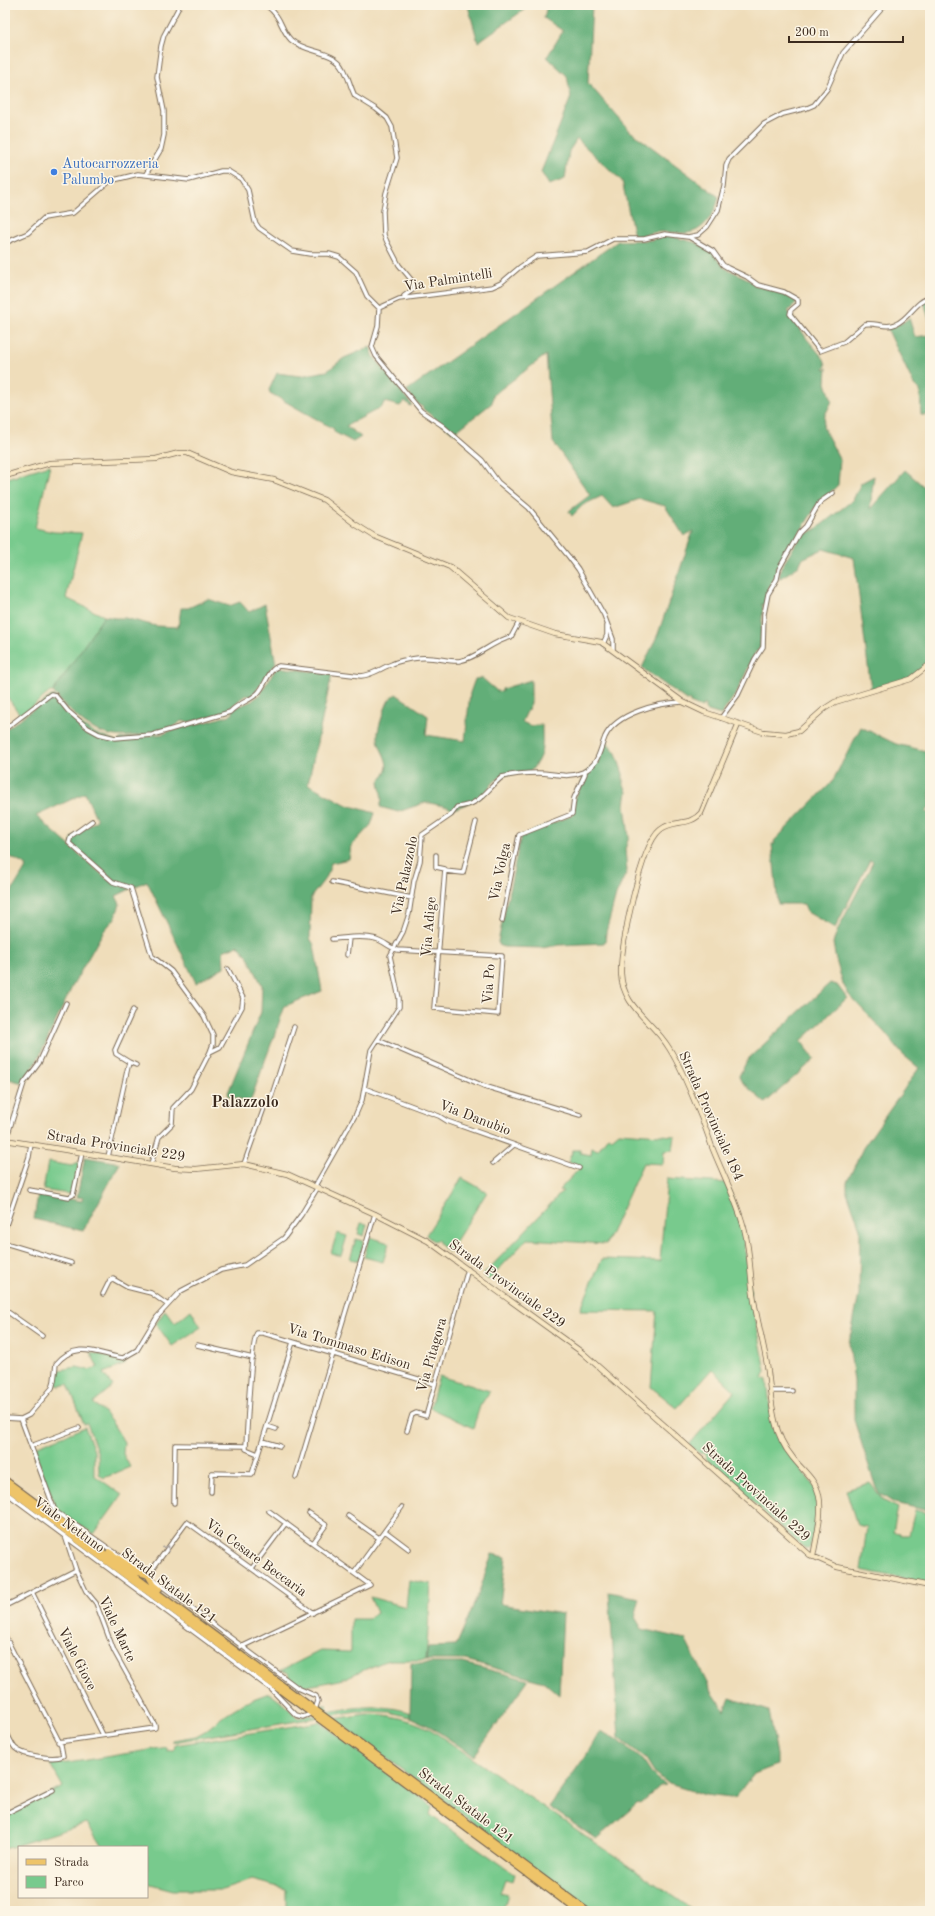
<svg xmlns="http://www.w3.org/2000/svg" width="935" height="1916" font-family="'Old Standard TT',serif">
<rect width="100%" height="100%" fill="#fcf5e5"/>
<filter id="ink" filterUnits="userSpaceOnUse"><feTurbulence type="fractalNoise" baseFrequency=".025" numOctaves="2"/><feDisplacementMap in="SourceGraphic" scale="8" xChannelSelector="R" yChannelSelector="G"/><feConvolveMatrix kernelMatrix="1 2 1 2 8 2 1 2 1" color-interpolation-filters="sRGB"/></filter>
<filter id="wash" filterUnits="userSpaceOnUse"><feTurbulence type="fractalNoise" baseFrequency=".012" numOctaves="4" result="noise"/><feDisplacementMap in="SourceGraphic" scale="16" xChannelSelector="R" yChannelSelector="G"/><feGaussianBlur stdDeviation="0.9" result="paint"/><feColorMatrix in="noise" values="0 0 0 0 0 0 0 0 0 0 0 0 0 0 0 0 0 1.4 0 .05"/><feComposite in="paint" operator="in"/></filter>
<g filter="url(#wash)">
<rect width="100%" height="100%" fill="#efddba"/>
<!-- green -->
<path fill="#78ca8d" stroke="#5a7a56" d="M50 465 35 528 54 532 82 533 66 598 104 616 53 692H50L21 716 5 694V479L13 476 16 477 17 475Z
M619 1132 675 1136 673 1150 664 1151 663 1164 643 1163 606 1244 527 1239 489 1280 483 1275 563 1191 559 1190 581 1167 568 1162 573 1150H580V1153L591 1155 592 1148 598 1150 608 1136 612 1138Z
M48 1162 72 1166 73 1164 79 1162 72 1193 69 1194 43 1190Z
M462 1178 487 1192 449 1252 441 1246 438 1240 433 1241 426 1235Z
M667 1179 727 1183 742 1226 751 1294 748 1296 752 1302 766 1371 763 1378 767 1380 771 1415 776 1434 783 1447 811 1482 816 1491 818 1511 810 1549 803 1547 740 1491V1484L738 1483 736 1486 706 1459V1455L703 1453H699L689 1445 735 1391 712 1369 677 1408 651 1387 657 1311 580 1310 602 1259 660 1261Z
M361 1223 367 1224 364 1236 358 1234Z
M337 1233 347 1236 341 1256 331 1253Z
M370 1237 389 1243 383 1262 364 1257Z
M356 1239 364 1241 359 1261 350 1259Z
M165 1310 175 1323 191 1310 201 1327 172 1346 156 1324Z
M90 1352 123 1360 126 1364 103 1373 113 1386 94 1402V1404L103 1411 113 1424 124 1442 123 1454 130 1467 104 1478 99 1474 98 1454 87 1423 84 1424 68 1384 60 1386 55 1384 60 1370 77 1367 89 1370 98 1367Z
M439 1376 490 1391 480 1406 473 1428 430 1408Z
M85 1427 94 1451V1475L122 1495 94 1534 57 1511 33 1448Z
M870 1483 884 1501 898 1508 893 1532 900 1533V1535H909L915 1510 930 1514V1561L927 1583 861 1570 867 1527 857 1525 846 1490Z
M409 1580 431 1584 426 1660H391L383 1662 340 1680 302 1687 289 1679 290 1676 287 1672 280 1671 320 1651 351 1652V1619H368L377 1613 370 1597 406 1607Z
M269 1693 285 1705 298 1718 311 1715 314 1717 320 1710 317 1707 318 1705H327L328 1712C356 1707 383 1703 411 1713L410 1717 390 1712 357 1711 173 1742V1740L196 1736 205 1731 226 1714 245 1702Z
M366 1714C389 1714 409 1719 430 1729L695 1911H591L334 1719Z
M320 1722 432 1806 430 1815 515 1874 513 1881 505 1879 500 1893 508 1895 503 1911H286V1889L252 1880 222 1890H173L147 1883V1847H102L87 1823 5 1849V1816L63 1787 50 1764 68 1763 167 1747V1751L174 1750 175 1745Z"/>
<!-- forest -->
<path fill="#62ae78" stroke="#4e6c4b" d="M456 5H531L478 42 468 6 457 7Z
M547 5H592L588 83 630 131 719 197C717 206 714 212 709 219 693 240 681 231 659 232 650 232 643 237 634 236L622 181 577 139 569 151 565 179 549 185 541 172 571 97 567 76 547 57 563 31 544 18Z
M670 236 697 243 712 252 725 268 746 278 755 285 784 293 796 300 797 303 788 311 807 339 824 359 826 365 824 369 827 368 826 383 832 401 825 415 823 427 840 460 838 485 829 494 821 499 778 567 776 566V576L768 589 764 605 761 604 763 607 760 647 755 653 737 692 721 715 705 710V705H702V708L690 703V701L686 700 642 668 658 634 693 531 684 536 665 506 640 499 613 508 602 496 583 505 572 516 569 511 590 495 553 442 546 355 493 395 492 403 454 433 423 409 422 406H420L406 391 618 241 653 240 655 238Z
M930 299V323L924 302Z
M909 318 915 337 930 335V415H921L920 390 914 385 887 328 902 323Z
M370 347 374 357 412 405 410 406 405 401 400 406 384 402 382 407 346 426 361 437 353 442 334 432V429L270 393 269 390 277 373 300 376 327 371 344 358Z
M905 470 930 492V661C911 680 896 682 871 689L854 558 823 549 802 559 799 566 779 579 781 568 800 537 816 529 853 500 861 483 874 476 870 509Z
M208 599 229 606 240 602 249 612 265 604 276 664C264 672 262 688 250 697L247 695C241 697 236 704 230 708V711L190 722 181 721C173 730 159 733 147 734 138 735 127 737 117 736 89 734 70 711 53 692L104 616 115 618H125L156 626 178 627 181 608H188Z
M277 667 332 674 308 784 347 805 375 813 371 825 351 846 349 859 331 863 327 876 311 897 310 938 314 945 322 991 285 1006 250 1102 227 1095 261 1012 262 985 247 955 238 945 223 951 224 967 196 983 147 881 134 887 115 881 71 844 72 838 97 820 85 793 36 816 106 878 130 889 116 896 120 904 115 918 103 932 73 985 38 1059 23 1083 5 1078V902L27 866 5 854V730L51 696H54C73 718 85 733 115 740L116 742H118L120 739 163 734 187 725 207 722 233 714V709L252 701 260 694Z
M482 678 497 691 502 692V689L531 680V703L522 722 531 726 542 725C542 748 545 753 530 772L503 775 494 782 480 798 452 810 448 807 430 803H424L398 812 380 807 382 799 379 781C398 762 376 753 378 733 378 727 386 705 389 700 390 698 394 696 396 694L428 716 426 735 465 741 470 693 475 679Z
M861 727 896 744 930 752V807L926 812 930 813V1511L894 1503 880 1494 876 1488 854 1420V1381L849 1343 859 1295 860 1229 847 1192V1182L863 1148 919 1068 902 1054 885 1033 849 995 843 984 836 960 833 943 838 929 873 862 870 860 835 928 807 912 804 904H778L772 844H775L774 841 832 782Z
M606 741 616 753 623 774V782L627 792 625 805 629 837 625 849 627 871 616 895 606 932 605 943 560 945 542 948 504 947 500 946 498 942 521 836 573 815 575 799 587 771 598 763Z
M830 983 837 985 847 998 801 1041 815 1059 765 1103 741 1081 739 1076 748 1059Z
M85 1157 120 1163 83 1231 34 1219 38 1194 82 1201 83 1198 77 1197Z
M492 1554 506 1557 500 1604 563 1614 559 1695 544 1682 473 1662 465 1660H426L428 1647 456 1646 478 1595Z
M609 1592 640 1598 635 1617 642 1629 685 1639 710 1689 725 1711 730 1698 769 1711 777 1755V1765L754 1774 736 1797 731 1798 705 1795 669 1784 654 1772 646 1759 619 1738Z
M411 1663H463L528 1680 474 1756 431 1727 410 1717Z
M600 1731 618 1740 643 1760 653 1775 666 1785 660 1786 640 1804 638 1803 596 1839 549 1807 587 1754Z"/>
</g>
<g filter="url(#ink)">
<g fill="none" stroke-linecap="round" stroke-linejoin="round">
<!-- street casing -->
<g stroke="#7a6955" stroke-width="5.5">
<path id="street" d="M266 5C283 18 280 29 291 40 303 51 328 51 339 62 348 71 349 85 355 96L376 109 387 118 392 127 397 158 386 193 383 211 384 235 387 242 399 265 414 283V289L404 296
M146 174 161 149 164 135V111L157 77 161 46 164 35 180 5
M689 237 713 251 723 265 728 268 747 277 758 285 784 292 798 300V304L791 310 790 314 820 351 844 342 865 324C876 322 886 329 896 324 909 319 916 300 930 298
M5 243 28 233 44 218 73 213 110 181 138 174 189 180 221 171H228L241 179 248 190 255 222 259 228 292 251 310 254H329L339 257 356 272 367 296 379 308
M603 644 607 635V626
M613 650V639L604 615 578 569 569 557 529 508 498 482 482 460 443 426 421 411 376 356 372 347 378 326 379 308 399 299 492 287 501 283 520 267 537 256 588 252 613 239H644L665 234 688 237 698 235 707 227 718 210 724 186 726 166 729 159 764 124 783 114 807 108 814 105 827 89 843 53 885 5
M721 718 738 695 755 659 763 647 764 614 768 594 777 579 779 569 799 533 806 526 820 502 833 493
M5 729 51 694 55 695 68 711 88 728 99 734 115 738 152 735 230 712C238 703 250 701 258 693 266 685 268 669 279 666L361 676C373 675 381 668 392 664 400 660 410 659 419 658 433 656 448 662 459 661 476 659 492 641 511 637L519 622
M92 821 71 836 69 843 113 882 131 888 152 956 171 971 204 1016 213 1035V1044L210 1052
M445 871 463 873 476 822
M332 882 412 898
M502 921 519 835 572 814 574 798 585 774V771
M332 939C346 938 363 935 376 939 385 942 390 948 398 950L502 956 498 1014 434 1008 445 869 436 867V855
M347 955 349 938
M378 1040 484 1086 580 1115
M129 1062 136 1065
M364 1088 439 1116 447 1121 579 1168
M6 1140 24 1083 39 1063 66 1003
M108 1157 129 1062 116 1054 115 1050 133 1010
M493 1163 514 1145
M151 1164 159 1137 172 1124 173 1108 191 1089 210 1052 220 1047 242 1007 243 998 228 969
M244 1164 264 1108 271 1098 294 1027
M315 1186 356 1114 362 1100 371 1050 399 1007V998L390 956 403 932 409 914 414 881 420 861 422 835 451 815 457 807C481 805 486 790 502 777 513 774 527 773 538 773 555 773 567 779 583 772 599 764 599 752 605 737 616 713 658 703 682 702
M29 1190 69 1197 73 1195 82 1153
M5 1228 29 1157 31 1144
M5 1243 71 1263
M103 1294 110 1280 113 1279 127 1287 151 1293 168 1305
M5 1310 42 1336
M197 1345 253 1358
M770 1391H792
M5 1418 21 1419 29 1415 52 1388 54 1381 56 1364C77 1339 99 1355 123 1358L137 1350 157 1317 181 1291 221 1270 245 1265 284 1238 301 1215 318 1187
M21 1419 55 1511 143 1572
M267 1426 276 1429
M407 1431 412 1415 416 1413 426 1416 468 1269
M263 1441 280 1446
M31 1446 79 1428
M258 1454 246 1449V1446C247 1430 251 1340 257 1333H263L435 1384
M296 1477 375 1214
M5 1492 271 1689 296 1715 303 1717 310 1714
M211 1492 212 1473 252 1474 293 1342
M174 1503 175 1445 246 1446
M309 1513 326 1525 313 1543
M348 1516 379 1538
M385 1531 409 1549
M252 1568 286 1523
M354 1573 402 1507
M148 1575 187 1522 313 1613
M151 1578 298 1688 316 1696 318 1701 316 1707
M32 1592 103 1735
M5 1606 76 1570
M5 1636 61 1745 63 1756C54 1760 23 1756 15 1748 11 1743 8 1735 5 1729
M241 1647 370 1585 269 1511
M58 1742 155 1728V1725L114 1651 96 1603 86 1591 76 1570 65 1536
M5 1814 53 1790"/>
</g>
<!-- secondary casing -->
<g stroke="#7a6955" stroke-width="6">
<path id="secondary" d="M5 82 7 92 5 106
M5 476 50 463 156 459 179 453H187L231 472 274 480 324 500 355 524 374 536 450 567 509 618 555 634 601 642 683 702 704 712 763 732 786 734 799 731 824 709 835 702 911 679 930 664
M738 725 701 813C689 827 673 819 660 830 641 845 620 947 621 973 622 1007 653 1021 669 1048 681 1067 690 1090 699 1112 704 1123 708 1135 712 1147 723 1175 738 1202 745 1232 750 1252 750 1274 753 1294 756 1316 762 1337 766 1359 770 1380 770 1401 775 1421 778 1435 784 1447 793 1458 802 1470 816 1480 819 1495 823 1514 816 1538 813 1557
M5 1140 175 1168 196 1169 244 1164 287 1174 375 1214 428 1241 583 1353 810 1555 837 1567 930 1586"/>
</g>
<!-- primary casing -->
<g stroke="#7a6955" stroke-width="8">
<path id="primary" d="M5 1480 587 1911
M5 1486 578 1911
M109 1552 138 1572 148 1575 154 1585 159 1589"/>
</g>
<!-- street -->
<use href="#street" stroke="#fff" stroke-width="3.5"/>
<!-- secondary -->
<use href="#secondary" stroke="#f8e7c3" stroke-width="4.5"/>
<!-- primary -->
<use href="#primary" stroke="#eec469" stroke-width="5.5"/>
</g>
<!-- one-way arrows -->
<defs><path id="oneway-chevron" d="M-2-3.5L2.5 0L-2 3.5" fill="none" stroke-width="1.6" stroke-linecap="round" stroke-linejoin="round"/></defs>
<use stroke="#a79f9a" href="#oneway-chevron" transform="translate(167 1548) rotate(-53)"/>
</g>
<!-- markers -->
<circle fill="#3f7fe0" stroke="#fcf5e5" stroke-width="1.5" cx="54" cy="172" r="4"/>
<g text-anchor="middle" dominant-baseline="central" stroke-width="3" stroke-linejoin="round" paint-order="stroke">
<!-- shop labels -->
<g font-size="14" fill="#366cbe" stroke="#fcf5e5" text-anchor="start">
<text x="62" y="164">Autocarrozzeria<tspan x="62" dy="16">Palumbo</tspan></text>
</g>
<!-- street labels -->
<g font-size="14" fill="#3b2a1e" stroke="#fcf5e5">
<text transform="translate(448 280) rotate(-9)">Via Palmintelli</text>
<text transform="translate(500 872) rotate(-78)">Via Volga</text>
<text transform="translate(405 876) rotate(-78)">Via Palazzolo</text>
<text transform="translate(429 927) rotate(-85)">Via Adige</text>
<text transform="translate(489 984) rotate(-86)">Via Po</text>
<text transform="translate(711 1116) rotate(66)">Strada Provinciale 184</text>
<text transform="translate(475 1118) rotate(21)">Via Danubio</text>
<text transform="translate(116 1146) rotate(9)">Strada Provinciale 229</text>
<text transform="translate(507 1284) rotate(36)">Strada Provinciale 229</text>
<text transform="translate(349 1347) rotate(17)">Via Tommaso Edison</text>
<text transform="translate(432 1355) rotate(-74)">Via Pitagora</text>
<text transform="translate(756 1492) rotate(42)">Strada Provinciale 229</text>
<text transform="translate(69 1525) rotate(36)">Viale Nettuno</text>
<text transform="translate(256 1558) rotate(36)">Via Cesare Beccaria</text>
<text transform="translate(169 1586) rotate(37)">Strada Statale 121</text>
<text transform="translate(117 1629) rotate(65)">Viale Marte</text>
<text transform="translate(77 1659) rotate(63)">Viale Giove</text>
<text transform="translate(466 1806) rotate(37)">Strada Statale 121</text>
</g>
<!-- quarter labels -->
<g font-size="16" font-weight="bold" fill="#3b2a1e" stroke="#fcf5e5">
<text x="245" y="1103">Palazzolo</text>
</g>
</g>
<!-- margin -->
<rect width="935" height="1916" fill="none" stroke="#fcf5e5" stroke-width="20"/>
<!-- legend -->
<rect x="18" y="1846" width="130" height="52" fill="#fcf5e5" stroke="#afa495"/>
<rect x="26" y="1859" width="20" height="6" fill="#eec469" stroke="#afa495"/>
<text x="54" y="1866" font-size="12" fill="#3b2a1e">Strada</text>
<rect x="26" y="1876" width="20" height="12" fill="#78ca8d" stroke="#afa495"/>
<text x="54" y="1886" font-size="12" fill="#3b2a1e">Parco</text>
<!-- scale -->
<path d="M789 36v6h114v-6" fill="none" stroke="#3b2a1e" stroke-width="2"/>
<text x="795" y="36" font-size="12" fill="#3b2a1e" stroke="#fcf5e5" stroke-width="3" paint-order="stroke">200 m</text>
</svg>
